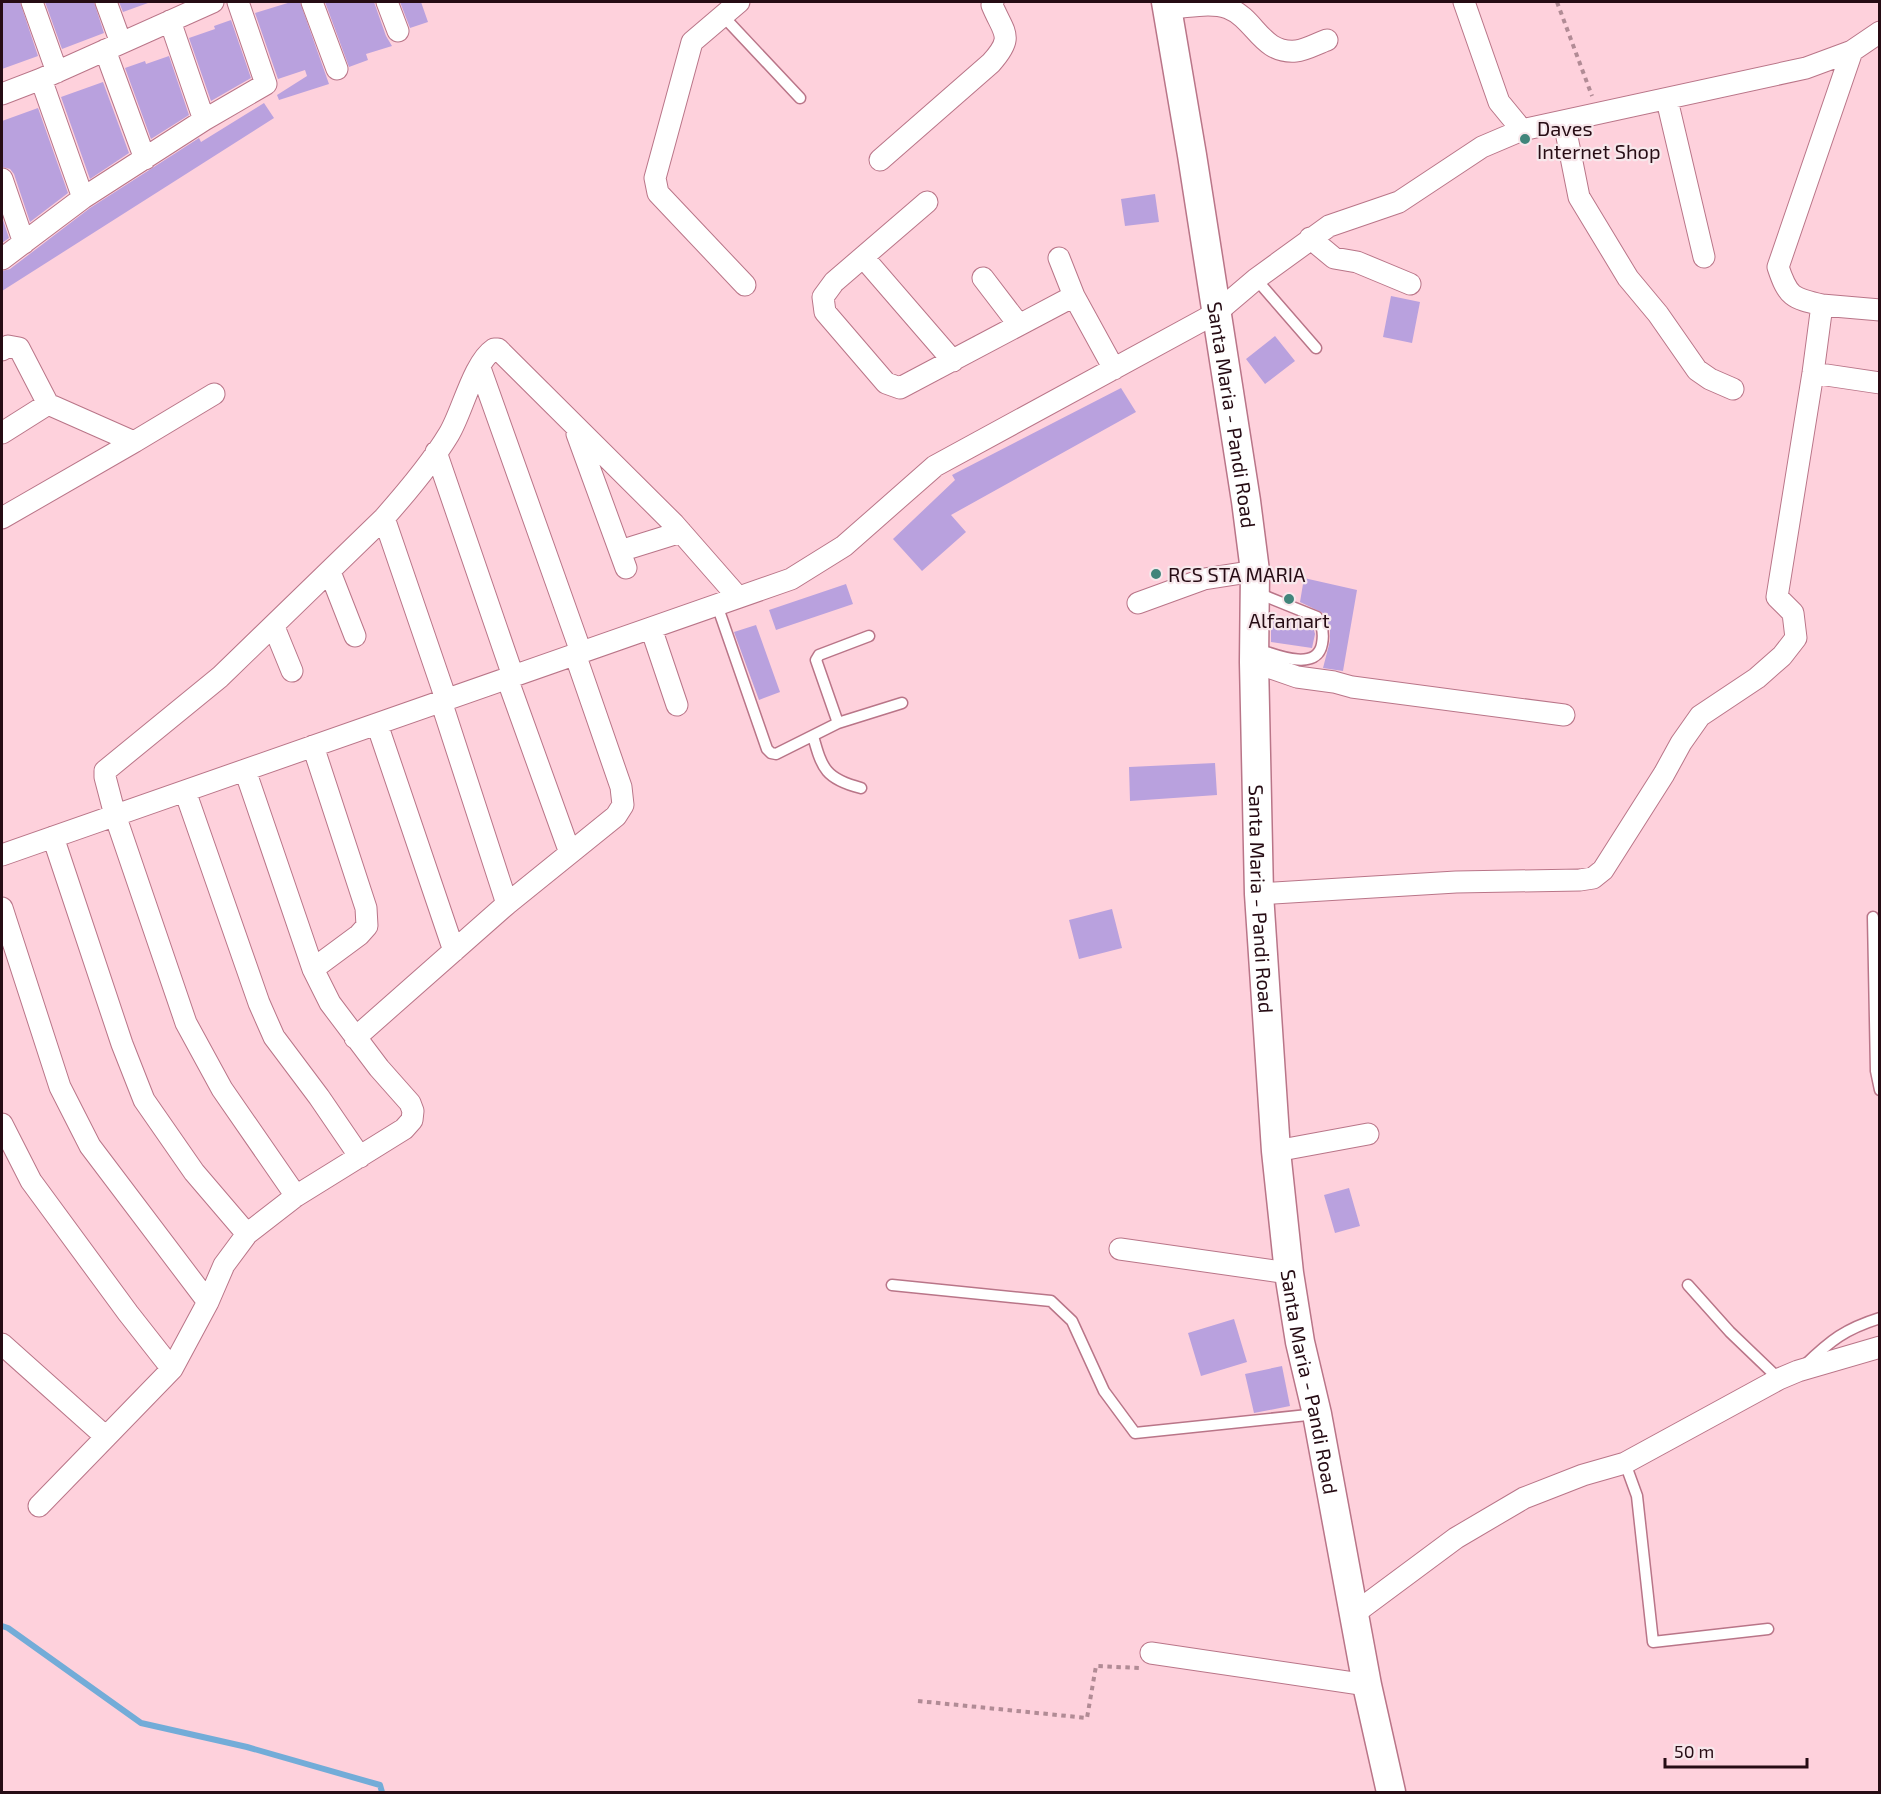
<svg xmlns="http://www.w3.org/2000/svg" width="1881" height="1794" font-family="'Exo 2',sans-serif">
<rect width="100%" height="100%" fill="#fed1dc"/>
<g fill="none" stroke-linecap="round" stroke-linejoin="round">
<!-- stream -->
<path stroke="#73acd8" stroke-width="6" d="M2 1626 8 1628 141 1723 247 1747 380 1785 382 1792"/>
</g>
<!-- building -->
<path fill="#b9a1de" d="M2 2H20L38 56 2 69Z
M45 2H94L104 33 62 49Z
M119 2H148V3L123 12Z
M291 2H300L329 84 279 100 277 95 307 76 305 70 278 79 255 13Z
M325 2H374L386 36 392 46 366 54 368 60 349 67Z
M400 2H421L428 22 410 28Z
M231 20 251 78 211 101 189 38 215 29 214 26Z
M169 56 189 115 151 139 125 68 145 61 146 64Z
M103 82 129 153 90 179 61 97Z
M264 103 274 118 2 291V271L10 269 90 208 199 138 201 142Z
M38 108 68 193 30 222 14 174 10 169 2 167V121Z
M1155 194 1159 222 1125 226 1121 199Z
M2 217 9 238 2 243Z
M1391 296 1420 302 1412 343 1383 337Z
M1275 336 1295 361 1265 384 1246 359Z
M1121 388 1136 412 951 515 966 532 922 571 893 539 955 480 952 475Z
M1304 578 1357 590 1343 671 1323 668 1330 641V629L1323 613 1300 602Z
M846 584 853 604 776 630 769 610Z
M1271 616 1298 622V618L1312 623 1315 634 1312 648 1271 642Z
M756 625 780 692 759 700 734 632Z
M1215 763 1217 795 1130 801 1129 767Z
M1112 909 1122 948 1079 959 1069 920Z
M1349 1188 1360 1226 1335 1233 1324 1195Z
M1234 1319 1247 1362 1201 1376 1188 1333Z
M1282 1366 1290 1406 1254 1413 1245 1374Z"/>
<g fill="none" stroke-linecap="round" stroke-linejoin="round">
<!-- service casing -->
<g stroke="#b97588" stroke-width="13">
<path id="service" d="M723 16 800 98
M1256 279 1316 348
M717 605 767 749 771 753 776 754 838 723 902 703
M1255 648C1273 654 1317 673 1322 644 1324 634 1323 626 1317 617L1255 592
M838 723 816 660 819 655 869 636
M813 736C822 769 826 779 861 788
M1873 917 1876 1071 1880 1090
M892 1285 1051 1301 1072 1321 1104 1391 1135 1433 1317 1414
M1688 1285 1730 1332 1779 1379
M1805 1365C1831 1340 1845 1329 1880 1318
M1625 1463 1637 1496 1653 1642 1768 1629"/>
</g>
<!-- minor casing -->
<g stroke="#b97588" stroke-width="23">
<path id="minor" d="M32 2 57 72
M106 2 121 43
M312 2 337 69
M387 2 398 31
M739 2 692 42 655 178 658 193 745 285
M1464 2 1499 102 1522 130
M1167 8C1185 8 1210 1 1228 8 1256 19 1261 54 1296 51 1306 50 1318 43 1327 40
M170 21 204 120
M105 50 145 159
M41 79 83 198
M2 94 41 79 213 2
M1667 100 1704 257
M1564 122 1579 197 1628 278 1658 314 1697 370 1710 379 1733 389
M880 160 991 63C1015 36 1004 34 992 5L993 2
M2 179 24 243
M927 202 834 282 823 297 825 312 886 383 900 388 1074 296
M1310 238 1334 258 1357 262 1410 284
M863 257 953 361
M1059 258 1074 296 1114 369
M2 259 83 198 204 120 266 84 238 2
M983 278 1019 325
M1822 305 1880 310
M2 350 8 346 19 348 48 404 134 442 214 394
M480 368 581 652
M1813 373 1880 383
M2 433 48 404
M577 434 626 568
M436 452 513 676
M2 518 134 442
M384 518 446 699
M620 551 681 532
M330 572 355 636
M1138 603 1204 579 1255 571
M274 627 292 671
M651 628 677 705
M1254 662 1297 677 1334 682 1352 687 1564 715
M507 678 570 853
M441 701 507 904
M377 724 454 951
M313 746 366 908 367 926 359 935 313 969
M185 791 259 1003 274 1037 319 1097 360 1157
M53 837 122 1044 144 1100 194 1172 247 1234
M2 855 791 579 844 546 935 466 1216 313 1256 279 1329 226 1399 202 1482 147 1522 130 1806 68 1852 51 1880 32
M1259 894 1456 882 1580 880 1593 878 1603 870 1664 774 1681 743 1700 716 1757 678 1782 656 1796 638 1793 613 1777 597 1813 373 1822 305C1792 298 1788 297 1778 267L1852 51
M2 908 60 1087 90 1146 208 1302
M355 1038 507 904 616 816 623 805 621 787 575 654
M2 1124 31 1181 128 1313 172 1369
M1276 1151 1368 1134
M296 1196 222 1089 186 1023 115 815 105 777V771L220 677 384 518C407 492 431 464 449 434 462 413 473 363 494 349H498L674 524 738 597
M1120 1249 1289 1273
M2 1344 106 1437
M39 1506 172 1369 208 1302 224 1265 247 1234 296 1196 404 1129 412 1120 413 1111 410 1103 379 1068 330 1003 313 969 245 770
M1355 1613 1456 1538 1524 1498 1583 1475 1625 1463 1779 1379 1798 1371 1880 1347
M1151 1653 1367 1685"/>
</g>
<!-- secondary casing -->
<g stroke="#b97588" stroke-width="31">
<g id="secondary">
<path id="s1" d="M1166 2 1192 155 1246 501 1255 571 1254 662 1259 894 1276 1151 1289 1273 1300 1342 1317 1414 1367 1685 1391 1792"/>
</g>
</g>
<!-- path -->
<path stroke="#b18b95" stroke-width="4" stroke-dasharray="4.5 4.5" stroke-linecap="butt" d="M1557 2 1592 96
M918 1701 1087 1718 1096 1666 1140 1668"/>
<!-- service -->
<use href="#service" stroke="#fff" stroke-width="10"/>
<!-- minor -->
<use href="#minor" stroke="#fff" stroke-width="21"/>
<!-- secondary -->
<use href="#secondary" stroke="#fff" stroke-width="28"/>
</g>
<!-- markers -->
<g fill="#41857b" stroke="#f7e7eb" stroke-width="2">
<circle cx="1525" cy="139" r="6"/>
<circle cx="1156" cy="574" r="6"/>
<circle cx="1289" cy="599" r="6"/>
</g>
<g text-anchor="middle" dominant-baseline="central" stroke-width="4.5" stroke-linejoin="round" paint-order="stroke">
<!-- poi labels -->
<g font-size="20" fill="#260c14" stroke="#f7e7eb" text-anchor="start">
<text x="1537" y="128">Daves<tspan x="1537" dy="23">Internet Shop</tspan></text>
<text x="1168" y="574">RCS STA MARIA</text>
<text x="1289" y="620" text-anchor="middle">Alfamart</text>
</g>
<!-- street labels -->
<g font-size="20" fill="#260c14" stroke="#f7e7eb">
<text stroke="none"><textPath href="#s1" startOffset="418">Santa Maria - Pandi Road</textPath></text>
<text stroke="none"><textPath href="#s1" startOffset="904">Santa Maria - Pandi Road</textPath></text>
<text stroke="none"><textPath href="#s1" startOffset="1390">Santa Maria - Pandi Road</textPath></text>
</g>
</g>
<!-- border -->
<rect width="1881" height="1794" fill="none" stroke="#260c14" stroke-width="6"/>
<!-- scale -->
<path d="M1665 1758v9h142v-9" fill="none" stroke="#260c14" stroke-width="3"/>
<text x="1674" y="1758" font-size="18" fill="#260c14" stroke="#f7e7eb" stroke-width="4.5" paint-order="stroke">50 m</text>
</svg>
